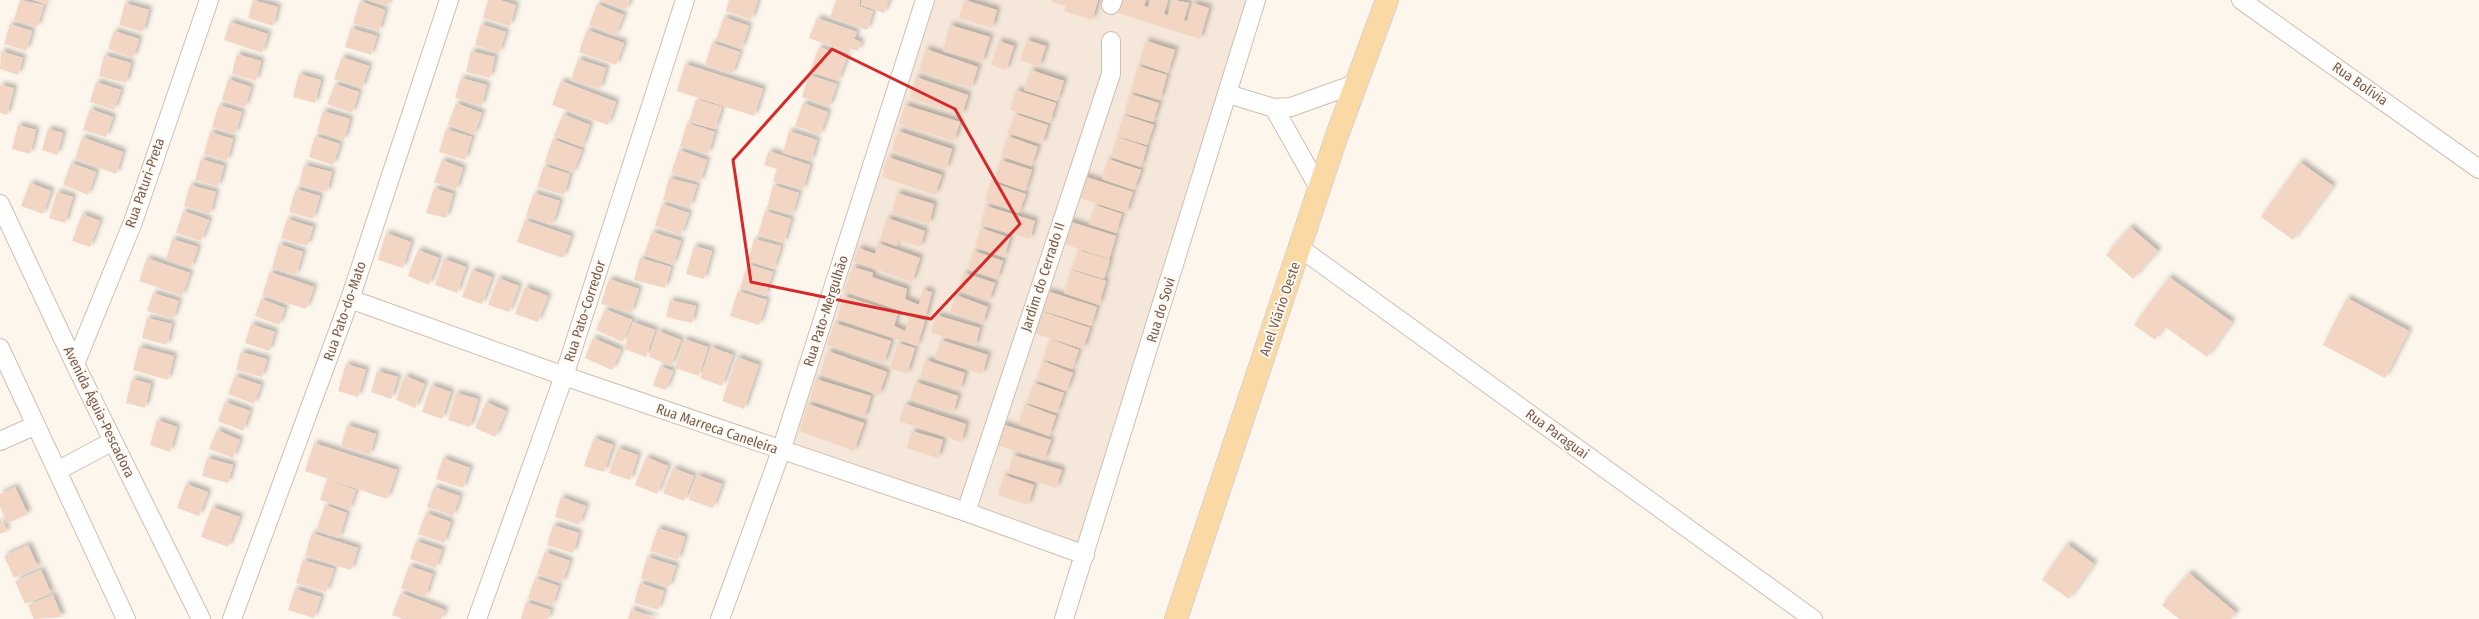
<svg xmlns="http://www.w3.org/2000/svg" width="2479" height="619" font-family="'Fira Sans Condensed',sans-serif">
<defs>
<filter id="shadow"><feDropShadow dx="3.5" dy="-3.5" stdDeviation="2" flood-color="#0004"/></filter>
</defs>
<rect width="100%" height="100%" fill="#fdf6ec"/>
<!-- residential -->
<path fill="#f5e8da" d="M925 0H1256L1085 555 781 451Z"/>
<!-- building -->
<path fill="#f3d5c3" filter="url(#shadow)" d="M20 0 44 5 37 27 14 20Z
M34 0H47L45 4Z
M253 0 278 7 273 26 248 18Z
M368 0H389L387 6Z
M488 0H500L516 5 510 26 483 18Z
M599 0H630L626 10Z
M729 0H758L751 20 726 11Z
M836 0H858L860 1 859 6 873 11 867 30 830 17Z
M862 0H889L884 13 861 5Z
M965 0 997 10 992 28 959 18Z
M1052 0H1098L1092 20 1064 11 1066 6 1051 2Z
M1122 0H1146L1144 6 1148 7 1151 0H1168L1164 14 1168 15 1173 0 1189 3 1184 20 1187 21 1193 3 1209 8 1200 39 1118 13Z
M360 1 385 10 379 31 353 23Z
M125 3 149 10 143 32 119 25Z
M597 4 624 15 615 36 589 25Z
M724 17 749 26 741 49 716 40Z
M817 18 857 32 854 39 861 42 858 51 850 48 849 53 809 38Z
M230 22 268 34 262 53 224 40Z
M10 24 32 31 26 51 4 44Z
M481 24 506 32 499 53 475 45Z
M950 25 990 37 982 62 943 51Z
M351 28 377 36 371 55 345 47Z
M587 30 624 43 616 65 579 52Z
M114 31 139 39 133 58 108 49Z
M1027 40 1046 46 1039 67 1020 60Z
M999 41 1014 46 1006 70 991 65Z
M1146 41 1175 50 1168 73 1139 63Z
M712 43 740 52 732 74 705 65Z
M819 47 847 57 838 81 810 71Z
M926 49 978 67 971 88 919 71Z
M1 51 23 58 18 75 0 69Z
M471 51 495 57 490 78 466 72Z
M237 54 261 61 256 81 232 74Z
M104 55 131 63 126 83 99 76Z
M342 57 369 66 362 88 334 79Z
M578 59 606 68 600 89 571 80Z
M685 64 763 89 754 116 677 91Z
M1138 66 1167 75 1160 100 1131 91Z
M1031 70 1064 81 1057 101 1024 90Z
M299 74 321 80 315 103 293 97Z
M809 75 837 84 829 107 802 97Z
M916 77 968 95 962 115 910 98Z
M461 78 487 85 481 106 455 98Z
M228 79 251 87 245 107 222 100Z
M561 81 616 102 608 125 552 105Z
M96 82 121 90 114 110 90 102Z
M335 84 359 92 352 113 327 104Z
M0 85 14 88 7 115 0 113Z
M1016 90 1056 103 1050 123 1010 110Z
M1130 94 1159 103 1153 122 1124 113Z
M696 99 722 107 715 129 689 122Z
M456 103 482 113 474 135 448 125Z
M803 103 828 112 820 135 795 126Z
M219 105 242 112 235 134 212 127Z
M905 105 960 122 954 141 899 124Z
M90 109 113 117 106 137 83 130Z
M323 111 350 119 344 140 317 132Z
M563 114 590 125 582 147 554 136Z
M1015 114 1048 125 1042 144 1008 133Z
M1124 115 1154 125 1147 145 1117 136Z
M687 123 715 132 708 154 680 146Z
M18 125 36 130 30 154 12 149Z
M48 129 63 133 57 155 42 150Z
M446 129 472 137 465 160 439 152Z
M789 131 817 140 811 161 783 153Z
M898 131 952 149 946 169 892 151Z
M210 132 233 139 227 161 204 154Z
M315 136 340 144 333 165 309 157Z
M1008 136 1038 147 1031 166 1001 156Z
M82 137 123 152 116 174 75 159Z
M1117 137 1147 147 1141 167 1111 157Z
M553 139 582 150 573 173 545 162Z
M679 150 707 160 700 182 671 173Z
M769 151 810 165 803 190 773 181 777 169 764 165Z
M888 157 942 175 935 195 882 177Z
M201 159 224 166 218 187 195 180Z
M1108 159 1141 170 1134 190 1102 179Z
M442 160 463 168 456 190 434 182Z
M1001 160 1032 170 1025 191 994 180Z
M2300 162 2333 186 2293 240 2261 217Z
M71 163 96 172 88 195 63 185Z
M304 165 332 172 327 192 299 185Z
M544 166 570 174 564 195 537 187Z
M1083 176 1133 192 1126 213 1076 197Z
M669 178 697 185 690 207 663 200Z
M991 182 1026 194 1019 213 985 201Z
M30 183 51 191 43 214 21 206Z
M190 185 216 192 210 214 184 206Z
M773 185 799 193 792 215 767 208Z
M434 188 453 194 446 218 426 213Z
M296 189 320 196 313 219 289 212Z
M57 192 73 197 65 223 49 218Z
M534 193 560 201 552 225 526 216Z
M897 193 934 204 929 224 892 213Z
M662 204 689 213 681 235 655 226Z
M1095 205 1122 214 1116 233 1089 224Z
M986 206 1035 221 1030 239 980 225Z
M183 211 209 220 201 241 176 233Z
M765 211 791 219 784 243 758 235Z
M82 214 100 221 90 247 72 241Z
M887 218 925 231 920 247 898 240 896 246 880 240Z
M287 219 313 227 307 246 281 238Z
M525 220 571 236 563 258 517 242Z
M1068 221 1116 236 1109 259 1061 243Z
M2130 227 2158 251 2133 279 2106 255Z
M981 228 1010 238 1004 257 975 247Z
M652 232 681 241 673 265 644 255Z
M386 233 411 242 403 268 378 260Z
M172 239 198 247 191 268 166 260Z
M754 239 781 246 774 269 748 261Z
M878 243 920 258 912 282 853 261 859 248 875 254Z
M279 244 303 252 296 275 272 268Z
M694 246 712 251 704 279 686 274Z
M418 250 439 258 429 285 408 276Z
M1078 250 1110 260 1104 279 1072 269Z
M974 251 1003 261 997 279 968 269Z
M147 258 190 273 182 296 139 281Z
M640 258 671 267 665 288 634 280Z
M444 259 466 267 457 293 435 285Z
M748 264 773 272 765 296 740 288Z
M853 267 873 273 872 277 907 289 905 299 919 305 923 290 932 292 925 319 844 291Z
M472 270 492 277 482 304 462 297Z
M1071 270 1106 281 1099 305 1064 293Z
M270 272 314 287 306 309 262 295Z
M964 273 995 283 989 301 958 290Z
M2169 277 2232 322 2207 357 2164 326 2155 340 2134 325Z
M498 278 519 286 509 312 488 305Z
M609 279 639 289 631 313 601 304Z
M525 287 548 296 538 322 515 314Z
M738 291 767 300 759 325 730 316Z
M1047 291 1097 307 1091 326 1041 310Z
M153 293 179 301 173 319 147 311Z
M956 295 988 307 982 324 950 312Z
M844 296 898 313 894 326 905 331 910 316 925 321 917 346 837 319Z
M2347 298 2409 331 2385 378 2323 345Z
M261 299 285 308 279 325 255 316Z
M670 300 696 306 692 323 666 317Z
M605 309 632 320 623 342 596 330Z
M1041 311 1090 328 1083 349 1034 333Z
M936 315 980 328 975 346 931 333Z
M147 318 172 324 167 345 142 338Z
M633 322 655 330 646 357 624 349Z
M835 323 891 341 884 363 827 345Z
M251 324 275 332 269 351 245 343Z
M658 331 681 340 671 366 649 357Z
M593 338 621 350 612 370 585 358Z
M684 339 708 347 699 376 675 368Z
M1050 339 1079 350 1072 369 1043 359Z
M941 340 988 355 982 374 935 359Z
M898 343 915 348 907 374 890 368Z
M139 347 174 356 168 380 133 370Z
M711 347 733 355 722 386 700 378Z
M828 351 887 372 879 395 820 374Z
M241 352 267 359 262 377 236 370Z
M737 357 759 365 744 409 722 401Z
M926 360 965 373 960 390 920 378Z
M1043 361 1073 373 1066 391 1036 380Z
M346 364 366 370 358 397 338 391Z
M660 366 673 371 666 390 653 386Z
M377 371 398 377 391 399 371 392Z
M235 376 261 385 254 404 228 394Z
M405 376 425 384 415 408 396 400Z
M132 379 151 384 145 408 126 403Z
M816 379 871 396 864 418 810 400Z
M916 382 958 396 953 413 910 399Z
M1034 383 1064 393 1057 413 1027 403Z
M431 385 451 392 442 419 422 412Z
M456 393 478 399 470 427 448 420Z
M225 402 250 411 243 431 218 421Z
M486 402 506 411 495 437 475 428Z
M808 404 864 423 854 451 799 431Z
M905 404 966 424 961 442 899 421Z
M1025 404 1056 416 1049 436 1018 424Z
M157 420 177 427 170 452 150 445Z
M1002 424 1051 440 1044 460 996 445Z
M347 425 376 434 370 455 341 446Z
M217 430 240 440 233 458 209 449Z
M912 431 943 440 938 458 907 448Z
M594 438 613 445 604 472 584 466Z
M314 443 397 470 387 499 305 471Z
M618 448 638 455 630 480 609 473Z
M1013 455 1062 470 1056 488 1008 473Z
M646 457 668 466 657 494 635 485Z
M207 458 233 465 228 483 202 476Z
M443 458 470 468 463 488 436 479Z
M673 468 694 476 684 501 663 493Z
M697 475 722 484 713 508 689 500Z
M1004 475 1034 485 1028 505 998 495Z
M327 479 356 490 349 510 320 500Z
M186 484 208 492 199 516 177 508Z
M15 487 28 514 7 523 0 507V494Z
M434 487 460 496 453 516 427 507Z
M561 497 586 506 579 525 555 517Z
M325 505 347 513 339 538 316 531Z
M212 507 240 517 228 547 201 537Z
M426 513 451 522 444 543 418 534Z
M0 517 7 531 0 534Z
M553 525 579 533 573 553 547 545Z
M658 528 685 537 678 560 650 551Z
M312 533 358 548 351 570 305 556Z
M416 541 442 550 436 568 410 559Z
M2067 544 2094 564 2069 599 2042 580Z
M28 545 38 567 14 578 4 556Z
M545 552 570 561 562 583 537 574Z
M647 557 676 566 669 587 641 578Z
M303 560 334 569 326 592 296 583Z
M409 566 433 574 425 597 401 588Z
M41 570 51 593 25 604 15 581Z
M2189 573 2236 613 2231 619H2179L2162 605Z
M535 578 559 586 552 606 528 598Z
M640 583 664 591 658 610 634 603Z
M295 589 321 597 314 618 288 610Z
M401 593 445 610 441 619H403L392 615Z
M53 595 62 617 34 619 28 605Z
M526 602 551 610 548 619H521Z
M631 609 657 619H628Z"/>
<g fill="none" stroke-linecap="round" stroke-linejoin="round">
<!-- minor casing -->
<g stroke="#d1beb0" stroke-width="20">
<path id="minor" d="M2241 0 2479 169
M1111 5 1113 0
M1228 94 1274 108 1291 107 1355 84
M1274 108 1319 188
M0 204 75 364 201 619
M1300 248 1813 619
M350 299 564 376 966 512 1085 555
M0 348 126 619
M75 364 133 222 209 0
M0 441 36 425
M57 471 113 441
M966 512 1111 74V41
M232 619 350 299 449 0
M477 619 564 376 685 0
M720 619 781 451 925 0
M1064 619 1256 0"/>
</g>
<!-- primary casing -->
<g stroke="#dad1cd" stroke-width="24">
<path id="primary" d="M1176 619 1336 138 1387 0"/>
</g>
<!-- minor -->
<use href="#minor" stroke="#fff" stroke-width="18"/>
<!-- primary -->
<use href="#primary" stroke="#fbd9a5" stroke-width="22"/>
</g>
<!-- marked area -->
<path fill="none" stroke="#d62828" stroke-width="3" stroke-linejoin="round" d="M832 49 955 109 1020 224 931 319 751 282 733 160Z"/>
<g text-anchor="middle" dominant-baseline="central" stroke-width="4" stroke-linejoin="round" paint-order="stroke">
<!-- street labels -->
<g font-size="14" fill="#7a5c4d" stroke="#fffaf3">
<text transform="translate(2360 84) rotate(35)">Rua Bolívia</text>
<text transform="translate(145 183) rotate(-71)">Rua Paturi-Preta</text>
<text transform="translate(1043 277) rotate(-72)">Jardim do Cerrado II</text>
<text transform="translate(1280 309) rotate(-71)">Anel Viário Oeste</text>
<text transform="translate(1161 310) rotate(-73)">Rua do Sovi</text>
<text transform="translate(345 311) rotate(-71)">Rua Pato-do-Mato</text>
<text transform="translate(585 311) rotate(-72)">Rua Pato-Corredor</text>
<text transform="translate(826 311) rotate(-72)">Rua Pato-Mergulhão</text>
<text transform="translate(99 412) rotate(64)">Avenida Águia-Pescadora</text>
<text transform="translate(717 429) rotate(19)">Rua Marreca Caneleira</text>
<text transform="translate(1557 434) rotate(36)">Rua Paraguai</text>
</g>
</g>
</svg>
